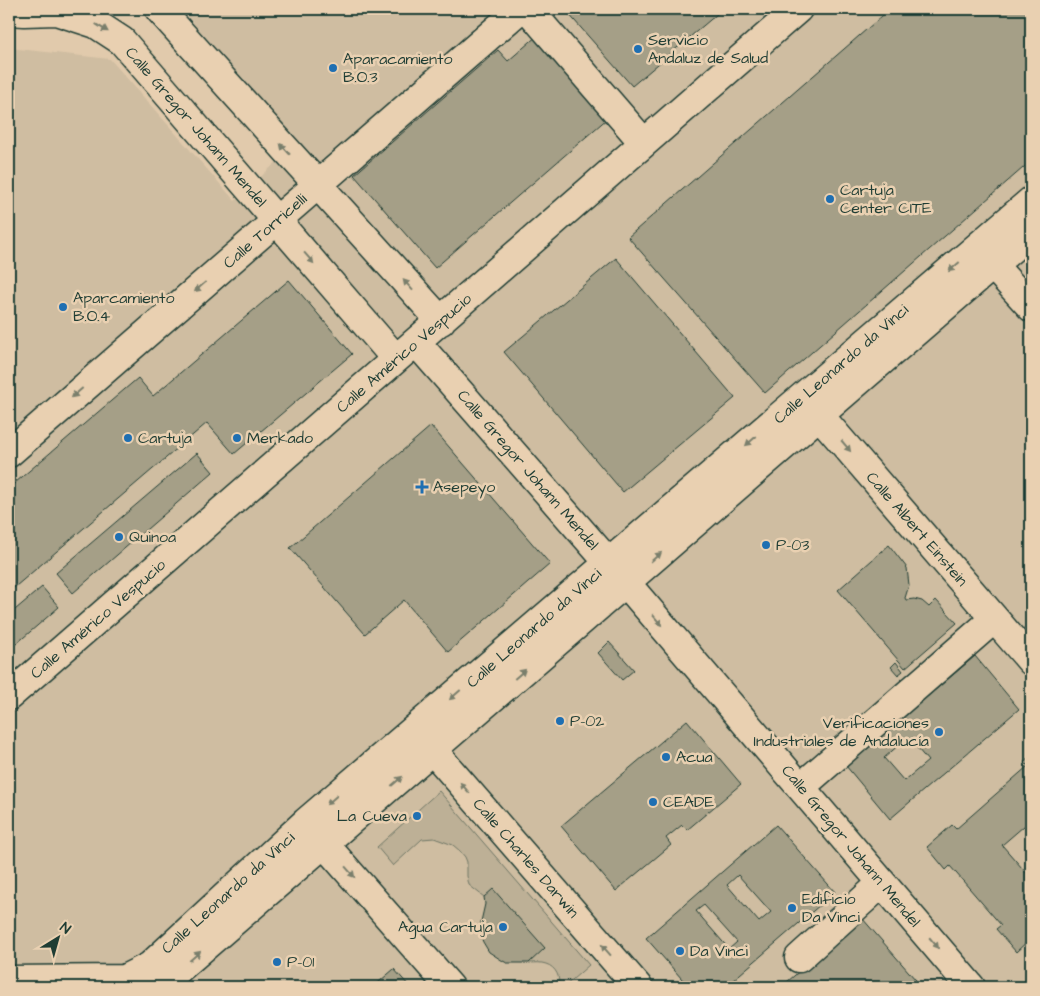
<svg xmlns="http://www.w3.org/2000/svg" width="1040" height="996" font-family="'Architects Daughter',sans-serif">
<rect width="100%" height="100%" fill="#e1caac"/>
<filter id="ink" filterUnits="userSpaceOnUse"><feTurbulence type="fractalNoise" baseFrequency=".02" numOctaves="2"/><feDisplacementMap in="SourceGraphic" scale="10" xChannelSelector="R" yChannelSelector="G"/><feConvolveMatrix kernelMatrix="1 2 1 2 8 2 1 2 1" color-interpolation-filters="sRGB"/></filter>
<g filter="url(#ink)">
<!-- built -->
<path fill="#cfbda1" d="M181 9H1031V987H9V48L110 59 235 201 298 142Z"/>
<!-- green -->
<path fill="#bdb096" stroke="#6e7665" d="M439 791 589 965 564 987H558C561 978 556 967 546 964 541 962 534 963 529 963L493 890 484 897 469 885 467 876V862L465 857 460 851 453 845 434 838 422 839 393 866 377 847Z"/>
<!-- building -->
<path fill="#a59f87" stroke="#1f3d34" fill-rule="evenodd" d="M571 9H723L632 86 567 12Z
M890 9H1031V161L765 393 628 237Z
M538 35 609 117 435 268 354 175 498 50 508 61Z
M616 258 735 398 623 492 504 352Z
M289 280 352 354 234 454 207 423 9 592V518L11 516 9 514V488L138 378 153 396Z
M431 426 550 564 448 652 404 600 365 634 290 548Z
M197 453 213 472 73 593 56 573Z
M889 545 907 568 909 585 905 598 906 600 914 599 922 601 929 607 936 600 957 623 905 668 838 590Z
M42 587 59 607 9 650V615Z
M609 642 634 670 622 680 598 653Z
M975 656 1019 709 890 819 846 766ZM908 737 928 761 904 781 884 758Z
M896 662 903 671 898 675 891 667Z
M687 720 741 784 687 830 682 825 666 838 671 845 616 891 561 826Z
M1031 756V820L1002 845 1029 876 1031 875V938L1016 952 996 929 1001 925 950 866 946 870 927 847 952 825 956 829 1028 766 1024 762Z
M776 825 835 892 725 987H689L646 938ZM738 875 771 912 759 922 727 885ZM704 905 737 942 729 949 696 911Z
M493 889 545 948 529 963H507L503 961 489 952 483 942 480 934V926L485 904 484 897Z
M862 918 922 987H781Z
M394 969 410 987H373Z"/>
<g fill="none" stroke-linecap="round" stroke-linejoin="round">
<!-- minor casing -->
<g stroke="#1f3d34" stroke-width="31">
<path id="minor" d="M159 9 441 321
M528 9 644 143
M9 11 24 12 56 11 61 9
M56 11 96 24 122 41 396 359
M980 251 1031 307
M416 342 609 563 971 987
M807 401 1031 661
M9 453 520 9
M9 696 798 9
M421 737 638 987
M801 787 994 619
M313 831 450 987
M799 958 882 883
M9 980 124 979 150 966 306 822 1031 201
M158 987 1031 232"/>
</g>
<!-- minor -->
<use href="#minor" stroke="#e9d0b1" stroke-width="28"/>
</g>
<!-- one-way arrows -->
<defs><path id="oneway-solid" d="M-6-.8H1V-3.2L6.5 0L1 3.2V.8H-6Z" transform="scale(1.25)"/></defs>
<g fill="#7a7f6c">
<use href="#oneway-solid" transform="translate(102 28) rotate(32)"/>
<use href="#oneway-solid" transform="translate(285 149) rotate(-132)"/>
<use href="#oneway-solid" transform="translate(309 258) rotate(49)"/>
<use href="#oneway-solid" transform="translate(954 267) rotate(139)"/>
<use href="#oneway-solid" transform="translate(408 285) rotate(-132)"/>
<use href="#oneway-solid" transform="translate(200 287) rotate(139)"/>
<use href="#oneway-solid" transform="translate(77 393) rotate(139)"/>
<use href="#oneway-solid" transform="translate(751 441) rotate(139)"/>
<use href="#oneway-solid" transform="translate(846 446) rotate(50)"/>
<use href="#oneway-solid" transform="translate(656 557) rotate(-41)"/>
<use href="#oneway-solid" transform="translate(657 620) rotate(50)"/>
<use href="#oneway-solid" transform="translate(520 674) rotate(-41)"/>
<use href="#oneway-solid" transform="translate(455 695) rotate(139)"/>
<use href="#oneway-solid" transform="translate(397 781) rotate(-41)"/>
<use href="#oneway-solid" transform="translate(465 788) rotate(-131)"/>
<use href="#oneway-solid" transform="translate(332 800) rotate(139)"/>
<use href="#oneway-solid" transform="translate(350 872) rotate(49)"/>
<use href="#oneway-solid" transform="translate(934 943) rotate(50)"/>
<use href="#oneway-solid" transform="translate(606 950) rotate(-131)"/>
<use href="#oneway-solid" transform="translate(195 956) rotate(-41)"/>
</g>
</g>
<!-- markers -->
<g fill="#1f6fb2" stroke="#e9d0b1" stroke-width="2">
<circle cx="638" cy="49" r="5"/>
<circle cx="333" cy="68" r="5"/>
<circle cx="830" cy="199" r="5"/>
<circle cx="63" cy="307" r="5"/>
<circle cx="128" cy="438" r="5"/>
<circle cx="237" cy="438" r="5"/>
<path d="M419.5 479.5h5v5h5v5h-5v5h-5v-5h-5v-5h5z"/>
<circle cx="119" cy="537" r="5"/>
<circle cx="766" cy="545" r="5"/>
<circle cx="560" cy="721" r="5"/>
<circle cx="939" cy="732" r="5"/>
<circle cx="666" cy="757" r="5"/>
<circle cx="653" cy="802" r="5"/>
<circle cx="417" cy="816" r="5"/>
<circle cx="792" cy="908" r="5"/>
<circle cx="503" cy="927" r="5"/>
<circle cx="680" cy="951" r="5"/>
<circle cx="277" cy="962" r="5"/>
</g>
<g text-anchor="middle" dominant-baseline="central" stroke-width="5" stroke-linejoin="round" paint-order="stroke">
<!-- poi labels -->
<g font-size="16" fill="#1f3d34" stroke="#e9d0b1" text-anchor="start">
<text x="648" y="40">Servicio<tspan x="648" dy="18">Andaluz de Salud</tspan></text>
<text x="343" y="59">Aparacamiento<tspan x="343" dy="18">B.O.3</tspan></text>
<text x="840" y="190">Cartuja<tspan x="840" dy="18">Center CITE</tspan></text>
<text x="73" y="298">Aparcamiento<tspan x="73" dy="18">B.O.4</tspan></text>
<text x="138" y="438">Cartuja</text>
<text x="247" y="438">Merkado</text>
<text x="433" y="487">Asepeyo</text>
<text x="129" y="537">Quinoa</text>
<text x="776" y="545">P-03</text>
<text x="570" y="721">P-02</text>
<text x="929" y="723" text-anchor="end">Verificaciones<tspan x="929" dy="18">Industriales de Andalucía</tspan></text>
<text x="676" y="757">Acua</text>
<text x="663" y="802">CEADE</text>
<text x="407" y="816" text-anchor="end">La Cueva</text>
<text x="802" y="899">Edificio<tspan x="802" dy="18">Da Vinci</tspan></text>
<text x="493" y="927" text-anchor="end">Agua Cartuja</text>
<text x="690" y="951">Da Vinci</text>
<text x="287" y="962">P-01</text>
</g>
<!-- street labels -->
<g font-size="16" fill="#1f3d34" stroke="#e9d0b1">
<text transform="translate(196 127) rotate(49)">Calle Gregor Johann Mendel</text>
<text transform="translate(265 231) rotate(-41)">Calle Torricelli</text>
<text transform="translate(404 353) rotate(-41)">Calle Américo Vespucio</text>
<text transform="translate(841 364) rotate(-41)">Calle Leonardo da Vinci</text>
<text transform="translate(528 470) rotate(49)">Calle Gregor Johann Mendel</text>
<text transform="translate(917 529) rotate(49)">Calle Albert Einstein</text>
<text transform="translate(98 619) rotate(-41)">Calle Américo Vespucio</text>
<text transform="translate(534 628) rotate(-41)">Calle Leonardo da Vinci</text>
<text transform="translate(851 846) rotate(50)">Calle Gregor Johann Mendel</text>
<text transform="translate(526 858) rotate(49)">Calle Charles Darwin</text>
<text transform="translate(228 893) rotate(-42)">Calle Leonardo da Vinci</text>
</g>
</g>
<!-- margin -->
<rect width="1040" height="996" fill="none" stroke="#e9d0b1" stroke-width="30"/>
<rect x="15" y="15" width="1010" height="966" fill="none" stroke="#1f3d34" stroke-width="2" filter="url(#ink)"/>
<!-- north arrow -->
<g transform="translate(58 938) rotate(37)" stroke="#e9d0b1" stroke-width="4" paint-order="stroke">
<path d="M0-4L9 19L0 12L-9 19Z" fill="#1f3d34"/>
<text y="-8" font-size="14" font-weight="bold" text-anchor="middle" fill="#1f3d34">N</text>
</g>
</svg>
